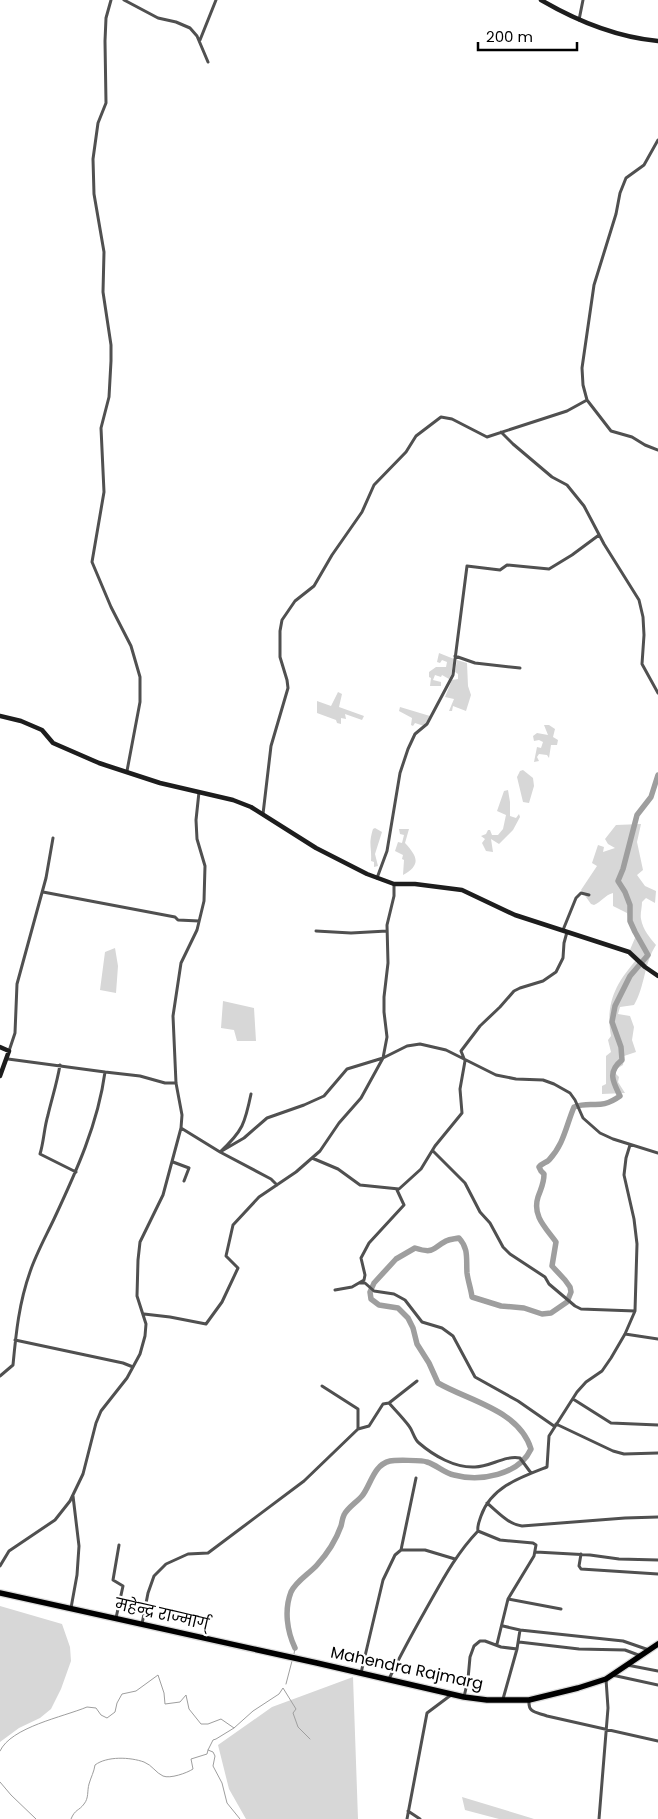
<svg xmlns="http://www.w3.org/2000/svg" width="658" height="1819" font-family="Poppins,'Noto Sans Devanagari',sans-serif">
<rect width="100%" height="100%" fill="#fff"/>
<!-- green -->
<path fill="#d7d7d7" d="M439 653 454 659 451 675 449 679 442 675 441 677 435 675 433 680 441 682V686H430L431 678 429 677V672L436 667H446L447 662 442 660 440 663 437 662Z
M457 660 467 663 468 686 471 695 466 711 453 706 452 711H449L454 699 445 697 452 680 458 679V674L455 672Z
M338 692 342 694 339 707 364 716 362 720 345 714 346 719 341 718V724L337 723 336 720 317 713V701L331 706Z
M400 707 430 716 424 726 415 723 413 726 411 725 412 718 399 711Z
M544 725H549L555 729 553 737 558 740 557 745H551L549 758 547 755 539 754 537 757 539 761 534 762 537 747 541 748 543 742 539 740 534 741 533 736 537 733 548 735Z
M523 770 533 778 534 786 529 803 523 802 517 777 520 771Z
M508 790 510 802V816L516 818 519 814 520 817 513 830 499 844 491 839 493 852 486 851 482 843 485 839 481 836 486 834 488 830H490L492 835H498L503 829 506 815 497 811 504 791Z
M641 824 637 842 643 870 637 875 645 886 656 891 655 903 646 898 642 902C642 908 640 914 641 919 643 930 650 938 656 945 644 963 645 987 634 1005L620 1007 618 1014 630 1016 634 1027 632 1040 636 1052 624 1056 623 1065 618 1068 615 1073 619 1077 618 1082 625 1093 602 1094V1086L606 1084V1056L611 1052 608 1040 611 1036C605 1003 616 983 637 959L629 952 635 938 627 913 613 906V893C605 895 601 902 594 905L591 904 581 890 597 866 592 863 598 845 604 847 603 852 615 848 608 844 605 839 616 825Z
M375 828 382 832 375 854 378 866 374 867V862L371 861C372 847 368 845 373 829Z
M399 829H409L405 843C418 857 421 865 403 875L404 860 402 859 403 855 395 851 398 842 402 843 404 835 400 834Z
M115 948 118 966 116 993 100 990 105 952Z
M223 1001 254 1008 256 1041H237L234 1030 221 1028Z
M0 1606 62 1624 70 1647 71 1661 61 1689 51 1709 40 1718 19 1728 0 1742Z
M353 1677 358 1819H246L229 1789 218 1745 272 1707Z
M462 1797 531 1818 534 1819H499L465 1810Z"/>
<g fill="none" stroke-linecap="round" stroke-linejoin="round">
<!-- stream -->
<path stroke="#9e9e9e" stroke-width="1" d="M294 1654 295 1648
M286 1684 292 1661
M234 1728 216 1739 213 1740 208 1750 213 1752 215 1756 213 1766 222 1783 227 1803 240 1819
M0 1751C11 1727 63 1717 87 1707L96 1708 101 1715 107 1718 115 1712 117 1703 122 1694 136 1691 158 1675 164 1693 165 1704 180 1702 186 1695 189 1709 201 1724H208L221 1719 234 1728 253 1711 279 1694 283 1688 296 1709 293 1713 298 1727 310 1739
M0 1782 11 1795 36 1819
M71 1819C75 1809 79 1811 84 1804 89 1798 87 1791 89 1784 91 1777 94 1772 95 1765 107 1756 130 1757 144 1762 152 1765 156 1773 163 1776 170 1779 187 1773 193 1769L191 1759 207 1754 208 1750"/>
<!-- river -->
<path stroke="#9e9e9e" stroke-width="5.5" d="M295 1648C287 1631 284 1610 291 1592 296 1581 309 1574 317 1565 327 1554 336 1540 341 1526 342 1523 342 1519 344 1515 347 1508 357 1502 362 1496 371 1485 373 1465 390 1461 394 1460 423 1460 427 1462 437 1465 444 1473 454 1475 480 1482 519 1475 531 1449 519 1410 469 1401 438 1383L429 1363 417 1344 413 1328 408 1318 398 1308 379 1305 371 1299 370 1292 374 1283 396 1259 415 1248C434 1254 431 1249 446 1241 450 1239 455 1239 459 1238 469 1249 466 1259 467 1273 468 1281 471 1289 472 1297L501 1306 524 1308 542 1314 551 1313 567 1302 571 1292 570 1287 565 1280 552 1266 556 1242C546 1228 532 1216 538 1197 541 1188 544 1184 544 1174L541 1171 539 1167C542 1163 546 1163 549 1160 564 1144 566 1126 574 1107 593 1100 599 1111 620 1096 613 1082 607 1072 622 1060L621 1047 612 1022 615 1006 630 976 648 955 635 932 630 921V905L625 892 618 881 623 869 637 815 651 797 658 775"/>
<!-- highway casing -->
<g stroke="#dbdbdb" stroke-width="8">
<path id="highway" d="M0 1593 317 1663 464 1697 487 1700H529L578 1688 606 1679 658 1644"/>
</g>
<!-- street -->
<path stroke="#505050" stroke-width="3" d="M111 0 106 18 105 41 106 103 98 123 93 159 94 194 104 252 103 292 111 345V361L109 397 101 428 104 492 92 562 111 607 131 646 140 677V702L127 771
M124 0 158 18 176 22 190 28 197 36 208 62
M579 20 583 0
M200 40 216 0
M658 140 644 165 626 178 620 193 616 214 594 285 582 368 583 385 587 400 611 431 632 437 645 445 658 450
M501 432 513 444 552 477 567 485 584 506 604 544 639 600 643 617 644 635 642 664 658 693
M455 656 475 663 520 668
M263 814 271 746 288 688 287 680 280 657V631L282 620 295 601 314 586 332 555 362 512 374 485 406 452 416 436 441 417 452 419 487 437 567 411 587 400
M377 878 387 851 400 773 408 749 415 734 427 724 453 675 467 566 500 570 507 565 549 569 572 555 599 535
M43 892 175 917 178 920 199 921
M563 930 576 898 581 893 589 895
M316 931 351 933 387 931
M9 1051 15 1033 17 984 46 878 53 838
M8 1059 105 1072
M60 1065C57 1083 52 1098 48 1115 44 1128 44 1141 40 1154L76 1172
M181 1128 220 1152C243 1131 245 1123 251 1094
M433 1151 465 1183 480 1212 490 1223 503 1247 510 1254 545 1277 549 1284 575 1306 581 1309 635 1311
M312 1158 338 1169 360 1185 399 1189 421 1169 435 1146 462 1113 460 1089 465 1061 461 1051 480 1026 500 1007 514 991 520 988 543 981 556 972 563 958 564 943 567 932
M173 1162 189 1168 184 1181
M277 1185 271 1179 220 1152 244 1138 267 1118 304 1105 324 1096 347 1069 383 1058 407 1046 420 1044 446 1050 496 1075 516 1079 543 1080 554 1084 570 1093 575 1100 583 1118 600 1133 613 1139 658 1153
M359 1283H365L374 1291 394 1294 405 1300 422 1322 442 1328 453 1336 475 1377 518 1401 554 1426
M335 1290 352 1287 364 1280 365 1275 361 1258 369 1243 404 1205 397 1190
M144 1314 170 1317 206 1324 222 1302 238 1268 226 1256 233 1225 259 1197 296 1172 320 1151 339 1123 361 1098 383 1058 387 1037 384 1012V997L388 963 387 925 394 896V884
M625 1334 658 1339
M15 1340 123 1363 133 1367
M0 1376 13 1365C16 1333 19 1303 30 1272 36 1254 46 1236 54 1219 76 1172 98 1124 105 1072L140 1076 165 1083H175
M322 1386 358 1409V1429
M573 1399 611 1423 658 1425
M389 1403 417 1381
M556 1424 613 1451 624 1454 658 1453
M487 1503C498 1512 508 1524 522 1526L625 1518 658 1517
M478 1531 500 1540 533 1543 536 1545 534 1556 508 1599 497 1644
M401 1550 416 1478
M536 1552 590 1555 619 1559 658 1560
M581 1554 579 1566 581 1569 658 1574
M0 1566 9 1551 55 1520 70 1501 83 1474 96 1423 101 1411 127 1378 140 1354 145 1336 146 1324 137 1296 138 1260 140 1242 163 1195 181 1128 182 1115 176 1083 173 1016 181 963 197 930 204 901 205 866 197 839 196 820 199 792
M508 1599 561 1609
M71 1608 77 1575 79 1546 73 1496
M116 1618 123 1586 113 1580 119 1545
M142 1624 148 1593 154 1576 166 1564 188 1554 208 1553 304 1481 358 1429 369 1426 383 1404 389 1403C396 1411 403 1418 409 1426 413 1431 414 1439 419 1443 434 1456 455 1468 475 1467 490 1467 505 1455 520 1458L531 1473
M503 1626 520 1630 517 1649
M520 1630 623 1641 649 1650
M519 1642 579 1649 625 1650 641 1656
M627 1665 658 1671
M361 1673 383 1580 395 1555 401 1550H425L455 1559
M612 1675 658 1685
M389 1679C400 1656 412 1634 425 1611 441 1583 455 1555 478 1531 477 1526 479 1522 481 1516 491 1487 521 1477 547 1467L549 1436 577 1392 586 1382 602 1371 611 1358 625 1334 635 1311 637 1244 634 1219 624 1175 626 1158 630 1145
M464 1697 468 1679 470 1657 474 1646 480 1641H485L501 1647 517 1649 503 1699
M529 1701C528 1713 536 1712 547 1716L658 1741
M408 1811 420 1819
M407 1819 427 1713 451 1695
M599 1819 608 1708 606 1679"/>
<!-- secondary -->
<path stroke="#1d1d1d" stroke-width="4.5" d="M541 0C577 21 616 37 658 41
M0 716 21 721 42 730 53 743 99 763 160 783 233 800 251 807 316 848 367 874 394 884H415L462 890 515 915 629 952 645 967 658 976
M0 1047 9 1051 0 1076"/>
<!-- highway -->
<use href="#highway" stroke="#000" stroke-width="5.5"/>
</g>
<g text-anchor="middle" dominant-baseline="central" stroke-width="4.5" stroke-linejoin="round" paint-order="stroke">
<!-- street labels -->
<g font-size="16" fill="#000" stroke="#fff">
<text transform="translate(162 1614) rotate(13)">महेन्द्र राज्मार्ग्</text>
<text transform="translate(407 1668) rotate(12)">Mahendra Rajmarg</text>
</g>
</g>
<!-- scale -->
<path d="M478 42v8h99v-8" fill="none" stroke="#000000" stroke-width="2.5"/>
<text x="486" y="42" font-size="15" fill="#000000" stroke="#ffffff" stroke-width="4" paint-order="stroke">200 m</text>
</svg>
